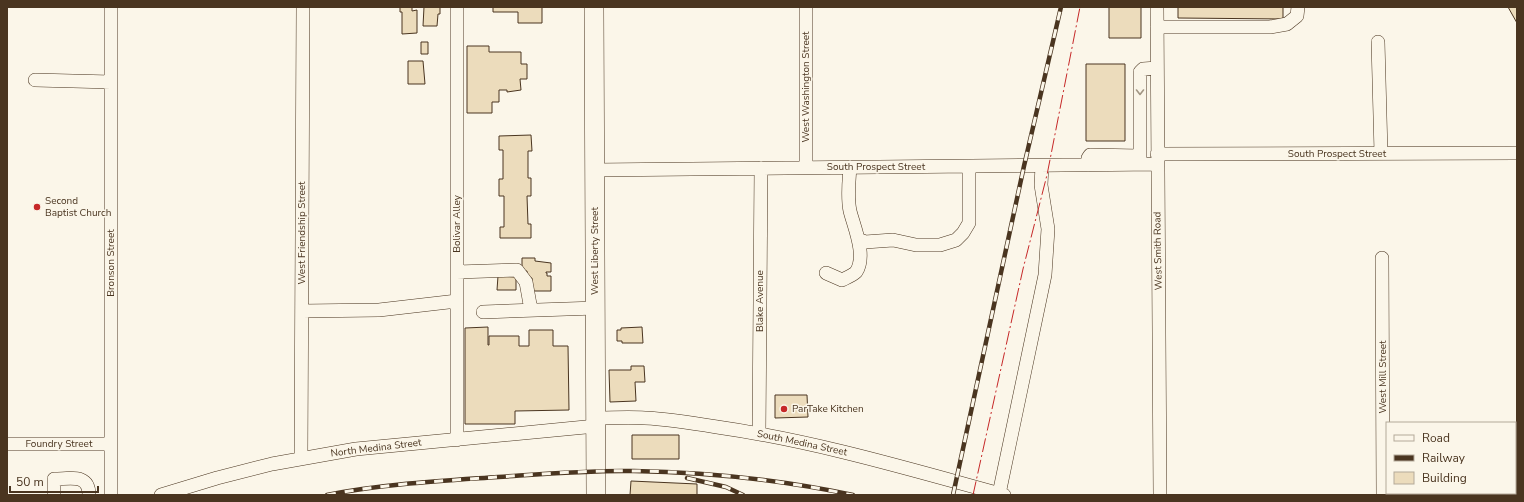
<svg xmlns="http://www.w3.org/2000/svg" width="1524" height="502" font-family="'Nunito Sans',sans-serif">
<rect width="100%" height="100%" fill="#fbf6e9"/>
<!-- building -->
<path fill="#ecdcbc" stroke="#4a3520" d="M400 7H412V11L417 10V33L402 34V12H400Z
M424 7H440V14H438L437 26H423Z
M493 7H542V23H518V12H493Z
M1109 7H1141V38H1109Z
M1178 7H1283V19L1178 18Z
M1506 7H1517V23L1508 7Z
M421 42H428V54H421Z
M467 46H489V52H521V64H527V79H520L521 90 507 92V90H499V102H492V113H467Z
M408 61H423L425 84H408Z
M1086 64H1125V141H1086Z
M531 135 532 151H528V178H531V196H527L528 224H531V238H500V227H504V196H499V179H503V150H499V136Z
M522 258H535V261L551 263V272H546V273H547V276H551V291H532V278H527V271H522Z
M498 276 516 277V290H497Z
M488 327V345H489V336H519V346H529V330H553V346H568L569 410 515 411V424H465V328Z
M642 327 643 343H622V341H617V330H621V328Z
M631 366H644L645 382H635L636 401 610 402 609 370H631Z
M775 395H807L808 417 775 418Z
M632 435H679V459H632Z
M631 481 697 484V495H630Z"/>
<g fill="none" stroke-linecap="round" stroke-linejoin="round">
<!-- minor casing -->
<g stroke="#4a3520" stroke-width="14">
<path id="minor" d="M111 7V495
M457 7V440
M1157 7 1160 495
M1157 27H1270L1287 24 1297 16 1298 7
M1378 42 1381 153
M35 80 111 82
M1157 154 1517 153
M1140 164V72L1143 69 1157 68
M1088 165V158L1090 155 1139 156
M806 167V7
M595 170 1157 164
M858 239 865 242 893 240 916 245H940L956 240 963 233 969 223V167
M1382 258 1383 495
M457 272 517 270 526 282 531 310
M826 273 842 280C846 278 853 275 856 272 867 256 854 227 850 211 847 197 849 181 850 167
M302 311 379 310 457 301
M483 312 596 308
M596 418C612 418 629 417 645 418 669 419 693 423 717 427 815 441 909 469 1004 495
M759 434 761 168
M7 444H111
M301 458 303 7
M999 494 1045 275 1048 229 1041 185 1042 166
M54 495V479C70 479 89 473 89 495
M161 495 217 478 272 464 356 449 596 426"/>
</g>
<!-- highway casing -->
<g stroke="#4a3520" stroke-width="20">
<path id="highway" d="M594 7 596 495"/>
</g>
<!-- minor -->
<use href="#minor" stroke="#fbf6e9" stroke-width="13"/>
<!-- highway -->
<use href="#highway" stroke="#fbf6e9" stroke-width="19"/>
<!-- rail casing -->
<g stroke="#4a3520" stroke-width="4.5">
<path id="rail" d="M687 478 726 487 743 495
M327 495C383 484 441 481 498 477 543 474 589 470 634 471 708 472 781 480 853 495
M953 495 1024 166 1061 7"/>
</g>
<!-- rail -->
<use href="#rail" stroke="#fbf6e9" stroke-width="3" stroke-dasharray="9" stroke-linecap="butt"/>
<!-- power -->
<path stroke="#c62828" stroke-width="1" stroke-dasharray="14 3 2 3" stroke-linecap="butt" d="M973 495 1023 269 1047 175 1080 7"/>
</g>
<!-- one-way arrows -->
<defs><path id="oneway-chevron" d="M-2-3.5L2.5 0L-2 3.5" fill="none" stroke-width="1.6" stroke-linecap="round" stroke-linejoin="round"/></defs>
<use stroke="#a29684" href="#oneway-chevron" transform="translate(1140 92) rotate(90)"/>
<!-- markers -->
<g fill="#c62828" stroke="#fbf6e9" stroke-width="1.5">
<circle cx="37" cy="207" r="4"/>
<circle cx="784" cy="409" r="4"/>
</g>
<g text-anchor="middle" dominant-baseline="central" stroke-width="3" stroke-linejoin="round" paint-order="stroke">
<!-- street labels -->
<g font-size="10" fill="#4a3520" stroke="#fbf6e9">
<text transform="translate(806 87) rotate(-90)">West Washington Street</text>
<text x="1337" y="154">South Prospect Street</text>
<text x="876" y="167">South Prospect Street</text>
<text transform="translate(457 224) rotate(-90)">Bolivar Alley</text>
<text transform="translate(302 233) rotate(-90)">West Friendship Street</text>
<text transform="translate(595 251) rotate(-90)">West Liberty Street</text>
<text transform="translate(1158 251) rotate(-91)">West Smith Road</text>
<text transform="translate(111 263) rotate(-90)">Bronson Street</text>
<text transform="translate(760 301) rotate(-90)">Blake Avenue</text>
<text transform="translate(1383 377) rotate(-90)">West Mill Street</text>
<text transform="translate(802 443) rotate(12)">South Medina Street</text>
<text x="59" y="444">Foundry Street</text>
<text transform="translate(376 448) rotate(-7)">North Medina Street</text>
</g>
<!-- poi labels -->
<g font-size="10" fill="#4a3520" stroke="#fbf6e9" text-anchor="start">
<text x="45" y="201">Second<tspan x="45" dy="12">Baptist Church</tspan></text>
<text x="792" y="409">ParTake Kitchen</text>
</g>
</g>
<!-- border -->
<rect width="1524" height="502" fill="none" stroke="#4a3520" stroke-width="16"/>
<!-- legend -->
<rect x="1386" y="422" width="130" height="72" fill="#fbf6e9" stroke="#b4a999"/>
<rect x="1394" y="435" width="20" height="6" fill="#fbf6e9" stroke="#b4a999"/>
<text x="1422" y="442" font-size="12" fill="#4a3520">Road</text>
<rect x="1394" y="455" width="20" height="6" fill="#4a3520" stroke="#b4a999"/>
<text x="1422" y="462" font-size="12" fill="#4a3520">Railway</text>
<rect x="1394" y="472" width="20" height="12" fill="#ecdcbc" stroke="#b4a999"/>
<text x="1422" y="482" font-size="12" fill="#4a3520">Building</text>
<!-- scale -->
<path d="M10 486v6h88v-6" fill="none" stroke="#4a3520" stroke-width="2"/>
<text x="16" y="486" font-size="12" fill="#4a3520" stroke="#fbf6e9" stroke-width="3" paint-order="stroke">50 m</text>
</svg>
